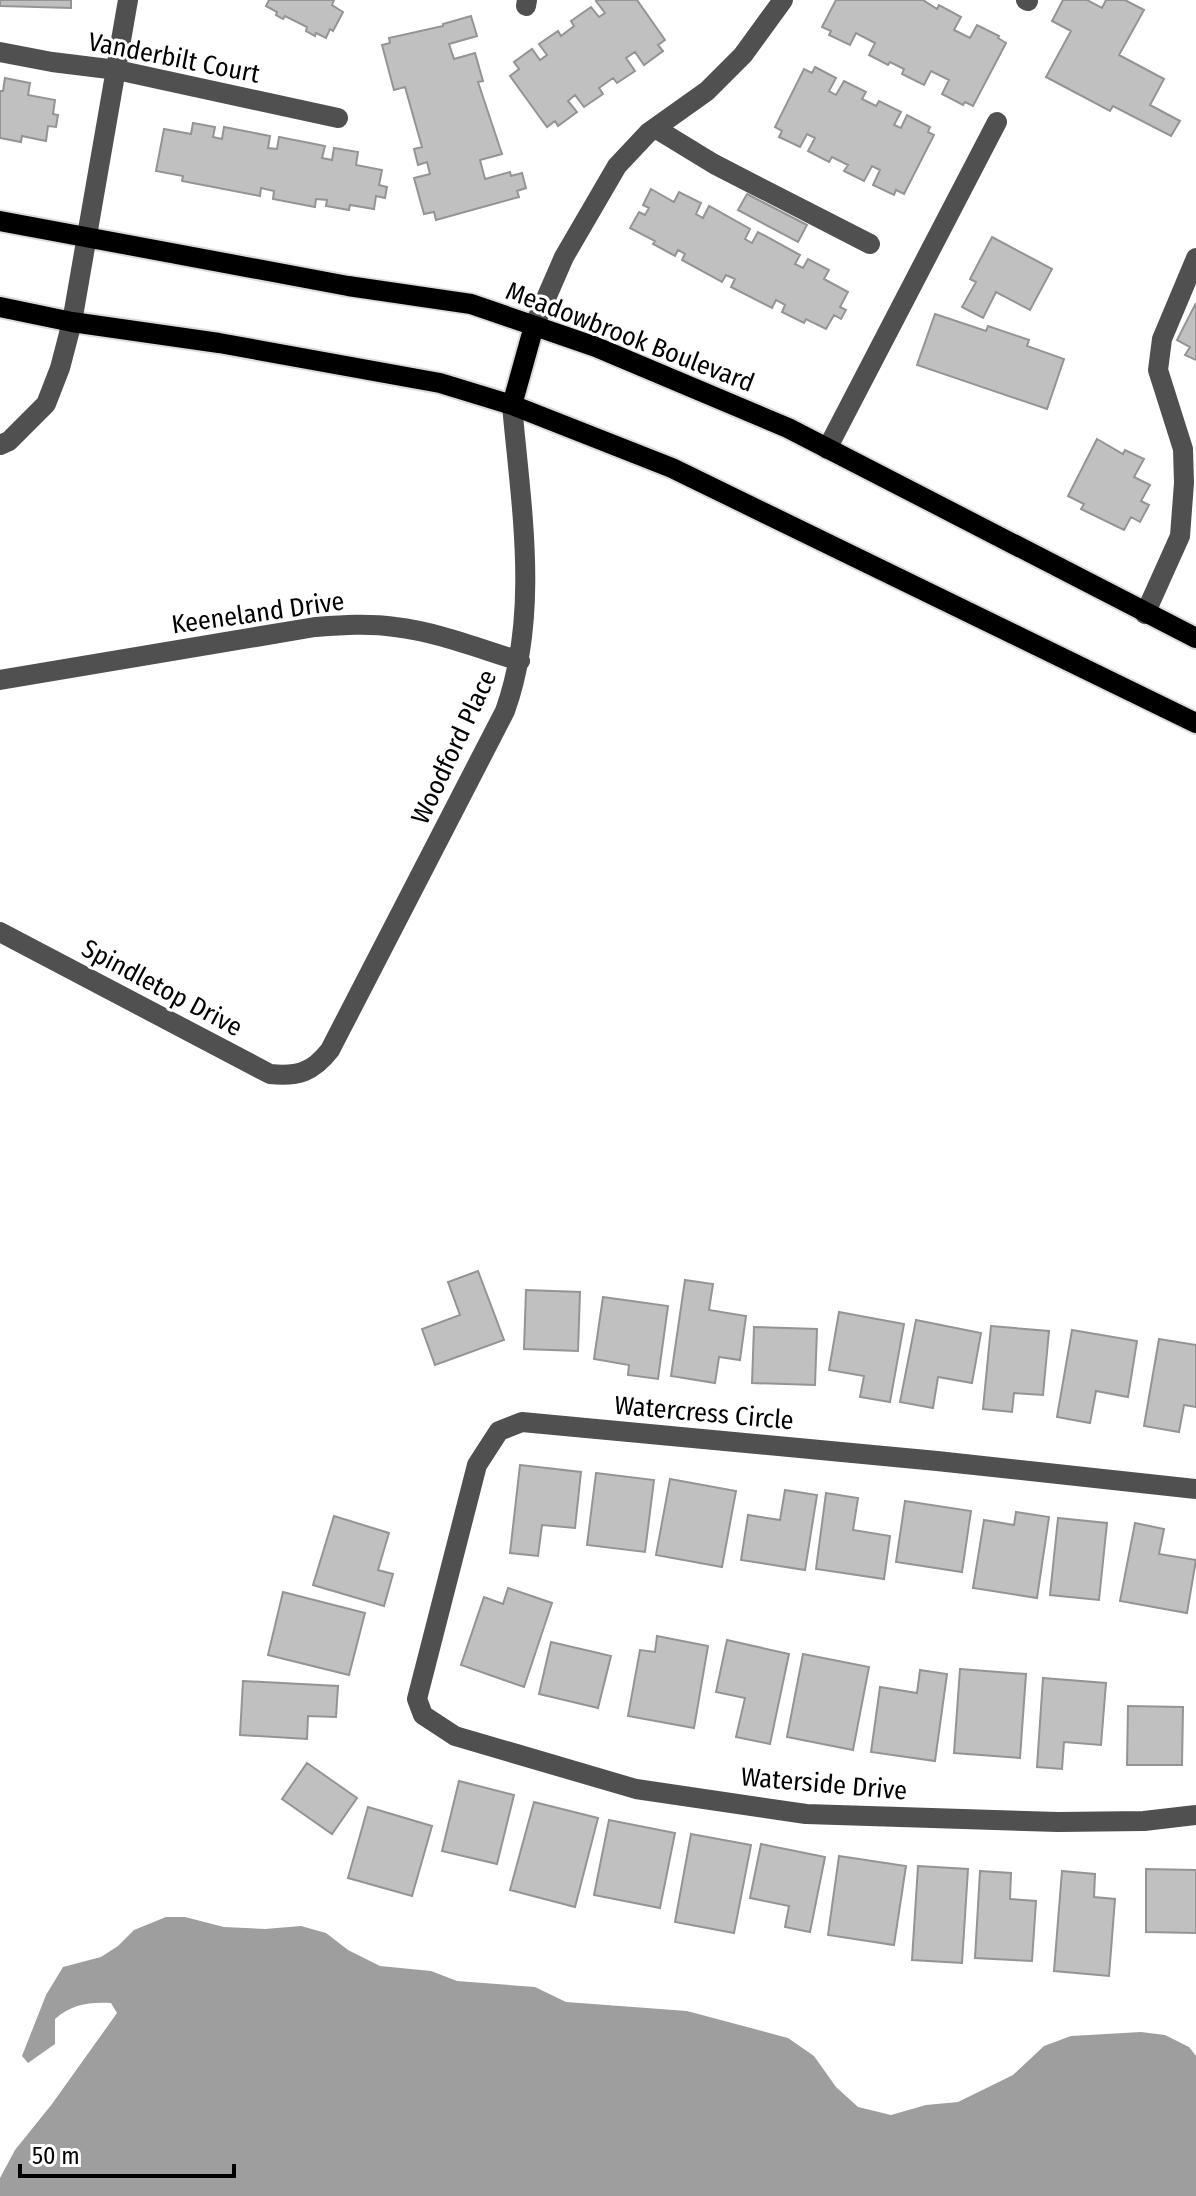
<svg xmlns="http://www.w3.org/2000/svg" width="1196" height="2196" font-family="'Fira Sans Condensed',sans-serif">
<rect width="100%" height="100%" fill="#fff"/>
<!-- water -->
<path fill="#9e9e9e" d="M166 1917H185L224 1927 265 1929 301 1926 326 1933 348 1950 380 1966 431 1971 457 1981 535 1987 566 2002 687 2011 788 2038 814 2056 836 2087 858 2107 891 2115 926 2105 958 2102 1013 2075 1044 2046 1071 2036 1141 2032 1165 2035 1189 2047 1196 2056V2196H0V2178L15 2150 52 2104 117 2013 111 2003C89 2002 72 2004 55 2019V2044L28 2063 22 2056 46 1995 63 1967 101 1957 118 1946 134 1930Z"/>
<!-- building -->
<path fill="#c0c0c0" stroke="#949494" stroke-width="2" d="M0 0H71V8L0 6Z
M269 0H334L332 5 343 12 333 31 330 29 326 38 316 33 315 36 306 31 307 27 285 16 283 19 276 15 277 12 266 6Z
M598 0H637L665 40 658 45 663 51 644 65 635 52 626 58 635 71 617 83 613 78 599 88 603 94 584 107 575 95 568 101 577 112 558 126 555 121 547 127 510 76 519 69 514 62 532 49 540 60 547 55 539 44 558 31 561 36 574 26 571 21 591 7 599 17 605 13 596 1Z
M836 0H923L937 9 939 5 961 17 954 30 970 38 977 25 999 36 998 38 1006 43 973 106 965 102 963 105 942 94 949 80 931 71 924 85 902 74 904 69 890 62 888 65 869 55 875 43 856 33 850 45 829 35 831 31 822 27Z
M1063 0H1087L1102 8 1106 0H1125L1144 10 1119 55 1164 79 1150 105 1180 121 1171 136 1113 106 1110 111 1046 77 1071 31 1052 21Z
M471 16 477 36 449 44 454 59 475 53 483 81 478 82 502 154 480 160 485 179 510 172 511 176 522 173 526 188 517 191 519 197 436 220 434 212 424 214 414 178 430 174 427 162 418 165 414 149 422 147 405 87 394 90 382 45 390 43 389 38 443 26V24Z
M815 67 836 78 829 91 836 95 844 81 866 92 862 99 876 106 879 101 901 112 894 125 901 128 907 115 930 127 928 132 934 135 904 194 896 190 894 195 873 185 880 170 872 166 864 181 844 171 848 165 832 157 829 162 808 151 815 138 807 134 800 147 779 137 782 131 775 127 804 69 812 73Z
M5 78 30 83 28 95 55 100 53 114 58 115 56 127 48 126 46 141 22 136 21 142 0 138V91H3Z
M193 123 215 127 213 137 222 139 224 127 270 136 268 148 277 149 279 137 325 146 322 158 332 160 334 148 358 152 356 165 382 170 379 185 387 187 385 198 376 196 374 209 350 205 349 210 326 206 327 200 316 199 315 207 273 199 274 191 261 188 260 196 182 181 183 176 156 171 164 129 191 134Z
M651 189 674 202 679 192 701 203 696 214 703 218 709 206 750 229 745 239 752 243 758 232 800 255 795 264 803 268 808 259 829 270 824 279 848 292 840 307 846 310 841 319 834 315 826 329 806 319 804 323 782 312 785 305 776 300 772 308 731 287 735 279 726 275 722 282 682 260 685 254 678 250 675 256 653 244 655 241 630 228 639 212 645 215 649 208 643 205Z
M747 194 807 225 798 242 738 210Z
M992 237 1052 269 1030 310 996 292 983 318 962 307 976 282 970 279Z
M1196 303V360L1185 355 1190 347 1177 340Z
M935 314 986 331 988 326 1029 340 1027 346 1064 359 1047 409 917 365Z
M1097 439 1123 454 1125 450 1144 459 1134 477 1150 485 1141 501 1149 505 1140 522 1131 517 1124 530 1081 509 1084 504 1068 496Z
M478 1271 504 1340 435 1365 422 1329 460 1315 448 1282Z
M685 1280 713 1284 709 1310 746 1316 740 1360 719 1357 715 1383 671 1376Z
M526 1290 580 1292 578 1351 524 1349Z
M603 1297 668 1306 658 1379 628 1375 629 1365 594 1359Z
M839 1312 904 1324 890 1402 860 1397 864 1376 829 1370Z
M916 1320 981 1333 972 1383 938 1377 933 1408 900 1402Z
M991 1326 1049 1331 1043 1395 1014 1393 1012 1412 983 1409Z
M754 1327 817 1329 815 1385 752 1383Z
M1072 1330 1137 1341 1128 1397 1096 1391 1090 1423 1057 1417Z
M1159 1339 1196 1345V1407L1184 1405 1179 1432 1144 1426Z
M520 1465 581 1472 575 1528 542 1525 538 1556 510 1553Z
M596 1473 654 1480 645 1552 587 1545Z
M670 1479 736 1491 722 1567 656 1555Z
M785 1490 817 1495 805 1570 741 1560 748 1515 780 1520Z
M826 1493 858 1498 853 1530 890 1536 884 1579 816 1569Z
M905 1501 971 1511 962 1572 896 1562Z
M1016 1512 1049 1517 1037 1598 973 1588 984 1520 1014 1525Z
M334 1516 389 1533 378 1570 393 1574 384 1606 313 1585Z
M1058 1518 1107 1523 1099 1600 1050 1595Z
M1135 1523 1164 1529 1159 1554 1196 1560 1187 1613 1120 1601Z
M508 1588 552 1603 524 1687 461 1665 484 1597 503 1604Z
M283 1592 365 1613 349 1675 268 1655Z
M657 1636 708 1646 694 1728 628 1716 640 1650 655 1652Z
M727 1640 789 1654 770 1744 736 1737 745 1698 716 1692Z
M551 1642 611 1656 598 1708 539 1694Z
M803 1654 869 1667 853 1750 787 1737Z
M960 1669 1026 1674 1020 1758 954 1753Z
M920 1670 947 1674 935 1761 871 1752 880 1687 917 1693Z
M1043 1678 1106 1683 1101 1745 1064 1742 1062 1769 1037 1767Z
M243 1681 338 1686 336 1717 308 1716 307 1739 240 1735Z
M1128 1706 1183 1707 1182 1765H1127Z
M307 1763 357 1798 332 1834 282 1799Z
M459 1781 514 1795 497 1864 442 1851Z
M534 1802 598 1818 575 1907 510 1890Z
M368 1807 432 1826 412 1896 348 1878Z
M609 1820 675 1833 660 1908 594 1895Z
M691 1834 751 1845 734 1933 675 1922Z
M761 1844 825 1857 810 1932 785 1927 789 1906 750 1898Z
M839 1856 906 1866 894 1945 828 1935Z
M918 1866 968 1869 962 1963 912 1960Z
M1146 1869 1196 1870V1933L1146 1932Z
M980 1871 1011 1873 1010 1899 1036 1901 1032 1961 975 1958Z
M1062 1871 1095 1874 1094 1897 1115 1899 1109 1976 1054 1971Z"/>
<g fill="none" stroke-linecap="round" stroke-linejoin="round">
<!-- major casing -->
<g stroke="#dbdbdb" stroke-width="24">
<path id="major" d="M0 221 348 286 471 304 596 347 788 428 1196 638
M0 307 72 322 219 343 440 383 512 405 672 468 1196 723
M512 405 534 326"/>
</g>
<!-- minor -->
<path stroke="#505050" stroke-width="20" d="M1026 0 1028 1
M526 6 527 0
M0 52 52 62 117 70 338 118
M655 128 714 164 870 244
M534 326 564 257 617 166 648 133 707 91 743 55 783 0
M0 445 9 441 46 404 60 368 72 322 128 0
M827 449 997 122
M1145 614 1180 536 1184 483 1183 449 1158 370 1162 339 1196 258
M0 680 315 627C342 625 368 623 395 627 438 632 480 649 520 661
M0 932 270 1074C298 1077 313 1072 330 1050L505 711C540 613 521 507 512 405
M1196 1489 937 1461 522 1422 499 1431 477 1465 417 1699 423 1715 455 1736 636 1789 806 1814 1058 1822 1144 1821 1196 1815"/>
<!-- major -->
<use href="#major" stroke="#000" stroke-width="20"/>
</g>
<g text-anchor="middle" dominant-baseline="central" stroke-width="6" stroke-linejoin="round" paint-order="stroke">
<!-- street labels -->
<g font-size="26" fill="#000" stroke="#fff">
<text transform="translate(174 58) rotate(11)">Vanderbilt Court</text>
<text transform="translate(630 337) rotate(21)">Meadowbrook Boulevard</text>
<text transform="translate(258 613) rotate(-8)">Keeneland Drive</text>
<text transform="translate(454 747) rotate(-65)">Woodford Place</text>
<text transform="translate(162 988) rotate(28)">Spindletop Drive</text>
<text transform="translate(704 1413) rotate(5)">Watercress Circle</text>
<text transform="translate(824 1784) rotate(5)">Waterside Drive</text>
</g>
</g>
<!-- scale -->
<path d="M20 2164v12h214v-12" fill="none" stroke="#000000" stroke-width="4"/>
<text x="32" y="2164" font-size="24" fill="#000000" stroke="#ffffff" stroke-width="6" paint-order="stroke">50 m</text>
</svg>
